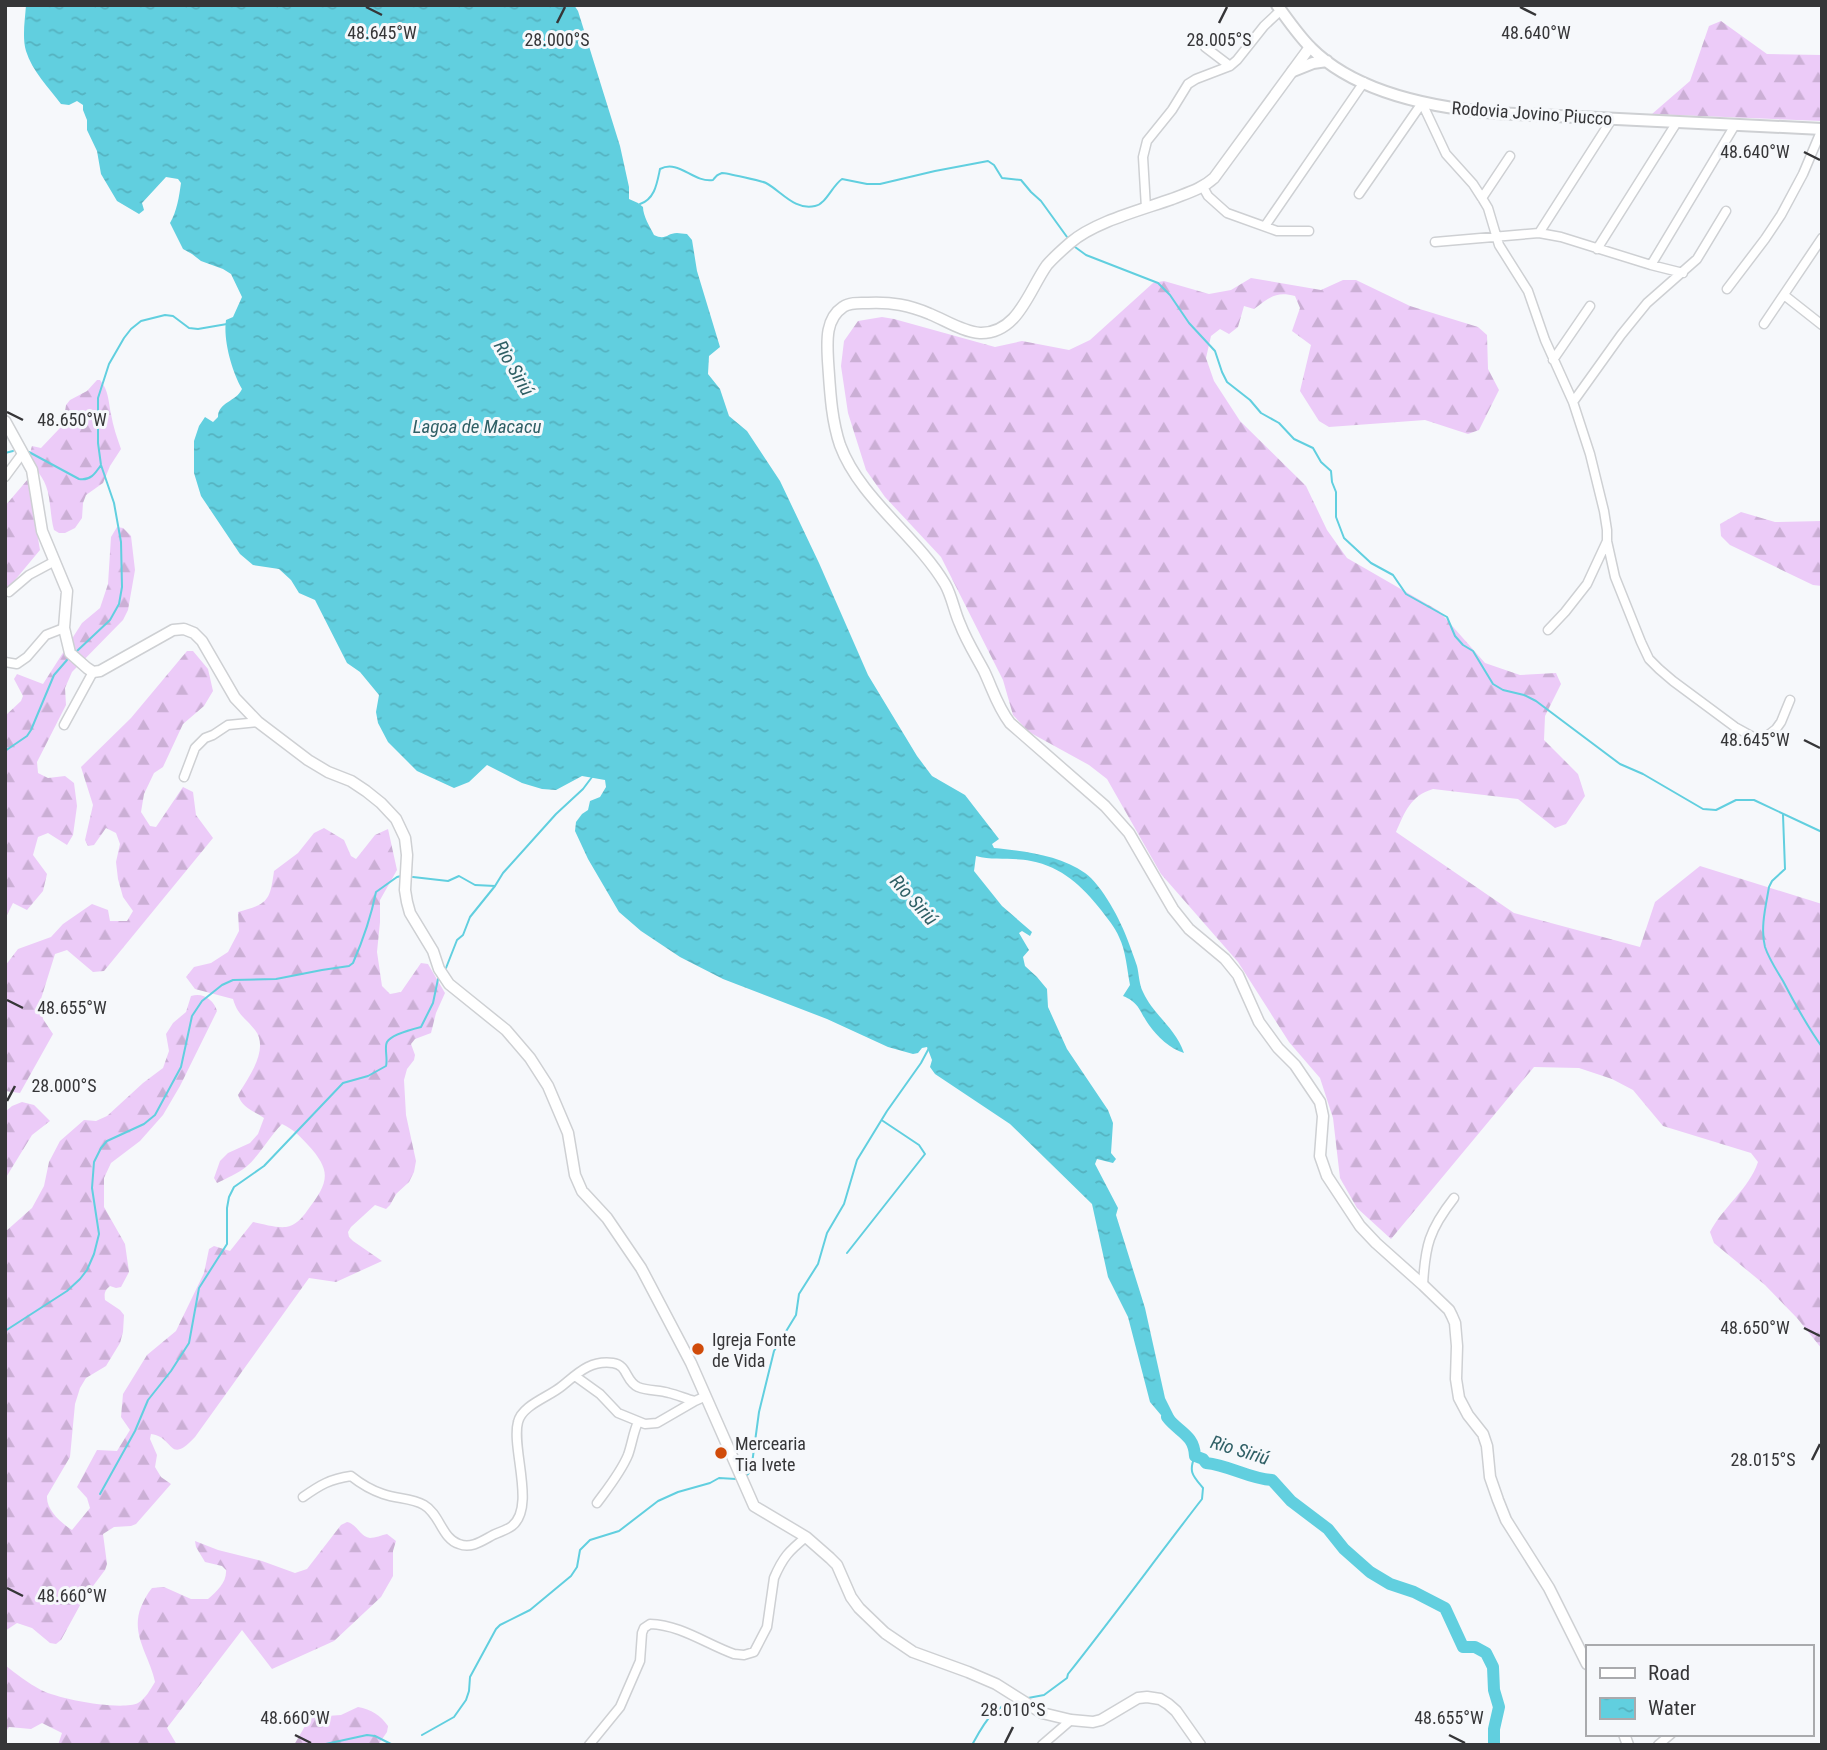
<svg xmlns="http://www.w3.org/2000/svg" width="1827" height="1750" font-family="'Roboto Condensed',sans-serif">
<defs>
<pattern id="forest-firs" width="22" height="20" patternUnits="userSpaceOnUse" patternTransform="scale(1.75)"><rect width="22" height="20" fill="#eccbf8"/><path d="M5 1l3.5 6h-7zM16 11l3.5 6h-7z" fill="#cbafd5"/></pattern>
<pattern id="water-ripples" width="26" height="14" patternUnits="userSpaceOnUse" patternTransform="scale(1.75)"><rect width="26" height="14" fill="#61cfdf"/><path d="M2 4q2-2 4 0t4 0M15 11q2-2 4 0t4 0" fill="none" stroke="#55b2c0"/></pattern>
</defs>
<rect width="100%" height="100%" fill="#f6f8fb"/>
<!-- forest -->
<path fill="url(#forest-firs)" d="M1721 21 1767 54 1822 55V121L1652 114 1690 81 1709 26Z
M1251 278 1321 290 1343 280H1356L1410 306 1478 327 1487 335 1488 369 1499 390 1479 430 1468 434 1425 420 1329 427 1319 421 1300 391 1311 345 1292 331 1300 308 1295 296C1275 291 1269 298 1254 309L1244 306 1238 327 1229 334 1220 329 1211 336 1206 358 1214 381 1240 421 1306 486 1327 530 1347 558 1439 611 1485 663 1520 675 1556 673 1561 684 1545 716 1544 740 1578 774 1585 796 1566 824 1555 828 1518 799 1433 789C1410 796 1405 812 1396 832L1514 913 1640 947 1655 902 1700 866 1822 904V992L1820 1007 1822 1017V1349L1797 1318 1765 1285 1714 1243 1710 1232C1723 1207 1749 1189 1758 1162L1751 1153 1663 1126 1633 1090 1612 1079 1579 1068 1534 1067 1391 1239 1357 1208 1340 1178 1333 1118 1320 1078 1289 1042 1238 962 1161 874 1107 779 1089 765 1029 732 1013 715 1003 680 941 557 885 497 866 470 848 413 841 366 844 341 858 321 882 317 894 319 995 347 1022 341 1069 350 1090 340 1153 283 1164 281 1209 294 1231 290Z
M97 380H100C109 391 108 400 111 414 113 426 117 438 121 449L110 466 103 483 86 495 83 503 82 518 75 528 65 533H59L54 530C50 516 51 499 46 486 41 472 26 462 32 446L41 448 59 429 64 418 66 405 70 400 87 391Z
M28 479 40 550 5 592V506Z
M1741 512 1775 522 1822 521V586L1813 585 1730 545 1721 536 1720 524Z
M117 527 123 528 131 536 135 570 128 610 123 620 72 672 65 688 66 705 37 762 38 773 48 778 65 776 74 783 77 806 73 835 67 845 48 833 38 837 33 855 47 874 43 891 27 910 13 903 5 919V716L21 701 23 696 14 679 17 674 43 684 82 623 100 608 108 584 111 537Z
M187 651H193L208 669 213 691 204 706 183 724 163 767 154 773 144 794 141 812 150 826 156 827 183 787 193 792 196 815 213 838 104 971 93 972 67 950 55 954 40 1002 43 1019 53 1034 20 1093 5 1091V966L18 949 51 937 63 924 92 904 108 910 110 921H127L133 911 123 897 118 879 116 862 120 844 116 833 106 828 94 845 88 846 85 840 93 805 81 767 131 718Z
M324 828 344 840 351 856 356 859 375 835 388 829 397 870 380 900V922L377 952 382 986 390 994 401 992 421 963 428 964 445 993 436 1013 431 1033 415 1039 411 1044 415 1055 414 1060 407 1069 404 1080 406 1115 416 1161 414 1172 409 1182 396 1194 390 1205 386 1209 375 1205 351 1227 348 1232 349 1237 353 1241 382 1261 336 1282 309 1278 195 1437C168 1466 175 1437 151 1434L150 1439 157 1455 155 1467 161 1477 171 1484 136 1524 131 1526 114 1527 103 1534 107 1564 105 1570 84 1598 61 1640 56 1644 50 1643 32 1628 17 1623 5 1631V1232L32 1208 44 1186 49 1162 60 1141 84 1120 96 1121 107 1116 143 1083 163 1068 169 1051 166 1034 173 1023 186 1012 191 996C203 992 214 1000 217 1011L180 1086 163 1115 140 1141 111 1163 104 1178V1207L125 1244 129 1272 121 1287 116 1288 110 1286C105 1290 104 1293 105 1300L120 1310 124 1315 123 1332 120 1343 106 1366 86 1378 80 1388 75 1404 70 1457 47 1496C46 1510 61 1523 72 1530L90 1508 87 1498 77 1487 97 1450 117 1451 130 1430 121 1417 123 1394 147 1355 176 1331 204 1273 209 1249 214 1246 230 1251 253 1222C263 1224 276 1228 286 1227 295 1226 302 1218 307 1211 328 1183 333 1172 308 1145 300 1136 293 1129 282 1124 269 1137 260 1155 246 1167 237 1174 227 1178 217 1183L214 1178 220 1161 228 1153 250 1143 258 1134 264 1118C254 1111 242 1108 238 1095 248 1078 270 1049 255 1030 245 1017 238 1016 233 999L195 989 186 977 194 967 211 963 228 952 239 931 238 912C268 904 270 901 274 871L298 853 314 833Z
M22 1102 34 1105 50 1121 32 1135 5 1179V1112L12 1106Z
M347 1522C357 1524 360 1537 370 1538 375 1538 382 1535 387 1534L396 1541 393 1551V1576L381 1597 334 1641 272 1669 242 1630 167 1728 177 1745H58L62 1733 42 1723 31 1729 9 1727 5 1733V1665C16 1674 28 1683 41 1690 58 1699 121 1711 138 1703 146 1698 150 1690 155 1682 150 1656 130 1635 141 1607 144 1600 147 1594 152 1588L164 1587 191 1599H208C217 1591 227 1582 226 1570L222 1566 205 1562 196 1547 195 1541 218 1550 262 1561 295 1573 307 1569 341 1525Z
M358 1707C371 1709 381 1716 388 1726L387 1732 378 1745H294L308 1721 313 1717 341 1715Z"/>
<!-- water -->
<path fill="url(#water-ripples)" d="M26 5H574L578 11 620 146 629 187V199L638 203 643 207C643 216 650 227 654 235 666 241 667 233 677 233 680 233 683 234 687 234L692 240 697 271 720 347 709 356 708 374 720 389 729 416 747 431 780 481 819 563 868 675 917 756 932 776 965 795 999 839 992 844 994 848C1023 851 1060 855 1085 873 1102 885 1121 921 1128 941 1131 949 1134 957 1137 966 1139 974 1139 984 1143 992 1154 1016 1175 1027 1184 1053 1170 1049 1157 1036 1149 1025 1139 1011 1140 1003 1123 996L1130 985C1127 970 1126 951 1119 937 1115 927 1107 918 1101 910 1082 886 1062 867 1031 861 1013 857 994 861 976 856L974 871 1002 906 1032 932 1030 936 1022 931 1019 933 1029 950 1023 957 1025 966 1037 977 1047 989 1048 1007 1067 1049 1108 1110 1113 1123 1111 1153 1116 1159 1113 1163 1097 1159 1095 1164 1118 1208 1116 1215 1145 1308 1165 1398 1180 1428 1166 1421 1150 1402 1128 1317 1108 1277 1092 1204 1010 1124 935 1074 930 1067 932 1060 927 1047 922 1048 918 1053 913 1054 888 1047 827 1019 723 979 680 957 641 931 619 912 588 859 575 831 576 822 582 814 588 810 590 801 600 797 606 787 605 780 582 776 556 790 542 789 522 783 487 765 469 782 454 788 417 771 388 742 378 723 376 712 379 695 360 672 347 663 315 600 299 593 291 580 279 569 253 565 240 554 201 496 194 473V441L199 426 205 417 213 422 218 417C218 402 236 402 242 389 232 372 223 340 226 320L233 317 242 297 231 274 223 269 201 261 192 254 183 249 170 223C177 211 179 197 181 183L178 179 166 177 142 203 144 210 139 214 117 201 101 174 97 151 87 130V120L83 110V105L77 101 69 105 61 104C49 88 32 71 26 51 22 37 25 20 26 5Z"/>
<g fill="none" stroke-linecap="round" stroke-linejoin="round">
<!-- stream -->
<path stroke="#61cfdf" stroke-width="2" d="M640 204C655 199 657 183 660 169 679 159 693 183 713 180 717 175 717 175 722 173 726 173 762 181 766 183 781 191 795 211 815 206 826 204 832 186 842 179L867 184H880L935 171 988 161 994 165 1002 178 1021 180 1031 192 1041 201 1067 237
M1075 247 1086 255 1158 283 1170 295 1189 323 1215 351 1222 372 1227 382 1250 400 1261 413 1279 423 1294 439 1313 448 1321 462 1331 471 1332 482 1336 492V517L1344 538 1371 563 1393 575 1406 594 1447 617 1455 636 1463 645 1473 651 1493 684 1503 690 1524 695 1536 701 1620 764 1643 774 1703 809 1716 810 1736 800H1754L1822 832
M29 452 79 479C90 481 95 474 101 465
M5 453 13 451
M77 651 110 620 119 604 122 587 121 542 114 503 101 465 98 443V398L109 364 124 338 131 329 141 321 165 315 173 316 189 328 198 329 227 324
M5 751 27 736 31 730 54 675 67 660
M1783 815 1785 869 1772 881 1769 887C1766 905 1760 928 1765 947 1769 959 1777 971 1783 981 1795 1004 1807 1026 1822 1047
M413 877 448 881 459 876 475 885 495 886
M446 968 457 940 463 935 470 917 495 886 503 873 556 814 583 789 592 777
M847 1253 925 1154 919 1145 883 1121
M5 1331 67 1291 80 1279 87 1270 94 1254 99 1234 92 1188 94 1162 101 1148 107 1141 144 1124 155 1115 181 1067 192 1016 202 1001 222 985 233 980 276 979 322 970 349 966 353 963C363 940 371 917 376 892L397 877 401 876
M746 1476 751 1471 759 1412 774 1351 796 1315 799 1294 818 1264 827 1233 844 1204 857 1160 887 1111 921 1063 929 1048
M100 1494 135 1431 148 1400 171 1371 189 1343 199 1288 227 1244V1208L229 1197 234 1187 264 1166 343 1083 368 1076 386 1066C388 1059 384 1047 387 1042 391 1035 413 1029 421 1027L433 1003 438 979
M1028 1698 1044 1695 1067 1678 1068 1674C1114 1616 1157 1557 1202 1499L1203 1488C1193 1476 1188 1472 1195 1456
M422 1735 454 1717 466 1700 469 1691 470 1677 496 1629 500 1625 530 1610 571 1576 577 1567 580 1550 590 1540 619 1531 658 1501 678 1492 710 1483 719 1478 736 1479
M321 1745 367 1735 375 1736 393 1745
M972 1745C982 1727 996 1698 1020 1705"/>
<!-- river -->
<path stroke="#61cfdf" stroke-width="12" d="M1167 1417C1178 1432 1194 1434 1195 1456L1203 1459 1206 1463C1229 1465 1249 1479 1272 1480L1291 1501 1328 1529 1344 1549 1370 1572 1390 1584 1414 1592 1445 1608 1463 1647H1475L1486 1653 1493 1667 1494 1690 1499 1707 1494 1729V1745"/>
<!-- minor casing -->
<g stroke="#ced0d3" stroke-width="11">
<path id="minor" d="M1205 47 1230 66
M1422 103 1446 154 1473 184 1482 198 1488 208 1499 245 1528 291 1545 340 1573 402 1590 454 1604 511 1607 530V541L1615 577 1641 642 1649 659 1659 669 1673 681 1735 727 1755 738 1767 736 1776 729 1781 722 1790 700
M1203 187 1208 196 1227 213 1277 231H1309
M1359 194 1422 103
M1482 198 1510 156
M1146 208 1143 157 1147 141 1172 110 1188 84 1196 79 1230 66 1237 60 1264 26 1281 10
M1265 226 1364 82
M1539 233 1612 119
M1435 242 1539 233 1561 237 1651 265 1683 273
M1597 249 1677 122
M1651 265 1735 125
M1727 289 1765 239 1781 215 1803 174 1822 129
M1784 295 1822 325
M1764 324 1822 238
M1553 360 1590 306
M1573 402 1621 335 1647 303 1697 259 1726 211
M5 477 22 454
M9 592 29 575 55 561
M1548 630 1565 612 1587 584 1607 541
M5 662 17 664 27 657 46 635 64 628
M64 725 93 672
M184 777 195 748 205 738 213 735 228 725 258 722
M1423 1285C1425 1246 1429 1230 1454 1198
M575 1376 600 1394 618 1413 645 1424 657 1423 695 1401
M303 1497C320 1485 330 1479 351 1476 361 1484 371 1490 383 1494 397 1499 412 1498 424 1505 440 1514 442 1539 459 1544 471 1549 482 1541 493 1535 499 1532 507 1530 512 1526 536 1507 511 1448 518 1422 522 1405 549 1397 562 1386 578 1373 590 1360 613 1363 628 1365 625 1381 638 1387 648 1391 659 1390 669 1393 678 1395 686 1399 695 1401L706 1396
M597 1503C608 1488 621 1472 628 1455 632 1444 633 1433 638 1422
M589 1745 620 1707 640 1661 642 1633 644 1628 650 1624C681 1625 706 1644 734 1654L744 1655 754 1652 767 1627 774 1578C783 1557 789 1551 806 1537
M1042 1745 1071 1720
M1658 1745 1671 1734"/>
</g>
<!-- tertiary casing -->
<g stroke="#ced0d3" stroke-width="13">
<path id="tertiary" d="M1310 47 1214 178C1202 189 1187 193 1172 199 1141 210 1094 222 1070 243 1062 250 1054 257 1047 265 1029 290 1018 334 980 333 963 332 945 320 930 314 909 305 892 302 868 303 860 303 850 302 843 307 825 319 827 342 828 361 830 389 831 418 840 445 860 499 916 535 945 584 952 596 954 611 960 624 966 640 976 656 984 671 993 690 997 706 1010 723L1105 806 1129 833 1173 909 1189 929 1225 959 1238 975 1259 1022 1278 1048 1295 1065 1320 1102 1323 1116 1320 1156 1327 1176 1360 1226 1376 1243 1423 1285 1449 1310 1452 1316 1455 1323 1457 1346 1456 1379 1459 1398 1468 1415 1483 1434 1487 1446 1490 1477 1498 1500 1506 1520 1549 1588 1587 1664
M5 421 32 470 42 531 67 591 64 628 70 653 87 668 93 672 100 671 173 630 184 629 194 633 202 641 235 698 258 722 308 760 328 772 351 781 366 791 381 803 396 819 405 838 407 855 405 890 407 902 410 913 433 951 439 969 449 984 506 1030 530 1058 548 1086 568 1133 575 1175 582 1191 607 1218 641 1268 691 1363 754 1506 806 1537 830 1558 837 1565 851 1597 859 1608 885 1633 913 1652 968 1672 996 1684 1042 1713 1071 1720 1093 1722 1101 1720 1138 1698 1147 1697 1160 1699 1168 1704 1176 1711 1200 1745
M1624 1734 1628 1745"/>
</g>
<!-- secondary casing -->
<g stroke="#ced0d3" stroke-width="14">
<path id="secondary" d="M1277 5C1288 20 1298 35 1311 48 1356 93 1435 108 1496 113L1822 129
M1293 71 1313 63 1327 61"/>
</g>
<!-- minor -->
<use href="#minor" stroke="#fff" stroke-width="8"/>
<!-- tertiary -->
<use href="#tertiary" stroke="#fff" stroke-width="10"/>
<!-- secondary -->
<use href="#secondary" stroke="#fff" stroke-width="10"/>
</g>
<!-- ticks -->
<path fill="none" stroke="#363638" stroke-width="2.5" d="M366 7 382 15M1520 7 1536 15M557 23 565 7M1219 23 1227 7M1804 152 1820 160M7 412 23 420M1804 740 1820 748M7 1000 23 1008M7 1101 15 1086M1804 1328 1820 1336M1812 1460 1820 1444M7 1588 23 1596M295 1735 311 1743M1449 1735 1465 1743M1005 1743 1013 1727"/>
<!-- markers -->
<g fill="#d04b0a" stroke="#f6f8fb" stroke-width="2.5">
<circle cx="698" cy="1349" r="7"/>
<circle cx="721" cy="1453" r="7"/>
</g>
<g text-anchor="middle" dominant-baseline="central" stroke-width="6" stroke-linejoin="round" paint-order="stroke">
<!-- street labels -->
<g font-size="18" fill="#363638" stroke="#f6f8fb">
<text transform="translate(1532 113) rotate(4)">Rodovia Jovino Piucco</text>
</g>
<!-- poi labels -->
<g font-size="18" fill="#363638" stroke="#f6f8fb" text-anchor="start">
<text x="712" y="1339">Igreja Fonte<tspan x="712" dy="21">de Vida</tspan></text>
<text x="735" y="1443">Mercearia<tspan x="735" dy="21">Tia Ivete</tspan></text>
</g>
<!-- water labels -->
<g font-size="19" font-style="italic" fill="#2f5f65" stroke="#f6f8fb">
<text transform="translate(514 368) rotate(60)">Rio Siriú</text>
<text x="477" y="426">Lagoa de Macacu</text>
<text transform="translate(914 900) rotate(48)">Rio Siriú</text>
<text transform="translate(1240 1450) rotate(17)">Rio Siriú</text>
</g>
</g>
<g font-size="18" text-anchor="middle" fill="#363638" stroke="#f6f8fb" stroke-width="6" stroke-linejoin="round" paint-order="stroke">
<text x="382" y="39">48.645°W</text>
<text x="1536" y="39">48.640°W</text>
<text x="557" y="46">28.000°S</text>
<text x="1219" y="46">28.005°S</text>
<text x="1755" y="158">48.640°W</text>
<text x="72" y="426">48.650°W</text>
<text x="1755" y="746">48.645°W</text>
<text x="72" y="1014">48.655°W</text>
<text x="64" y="1092">28.000°S</text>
<text x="1755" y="1334">48.650°W</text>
<text x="1763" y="1466">28.015°S</text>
<text x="72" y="1602">48.660°W</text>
<text x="1013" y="1716">28.010°S</text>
<text x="295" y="1724">48.660°W</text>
<text x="1449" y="1724">48.655°W</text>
</g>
<!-- border -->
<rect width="1827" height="1750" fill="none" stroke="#363638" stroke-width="14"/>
<!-- legend -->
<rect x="1586" y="1645" width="228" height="91" fill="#f6f8fb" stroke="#a9aaad" stroke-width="2"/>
<rect x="1600" y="1668" width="35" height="10" fill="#ffffff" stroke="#a9aaad" stroke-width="2"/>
<text x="1648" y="1680" font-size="21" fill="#363638">Road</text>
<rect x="1600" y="1698" width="35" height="21" fill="url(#water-ripples)" stroke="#a9aaad" stroke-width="2"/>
<text x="1648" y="1715" font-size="21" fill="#363638">Water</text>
</svg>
